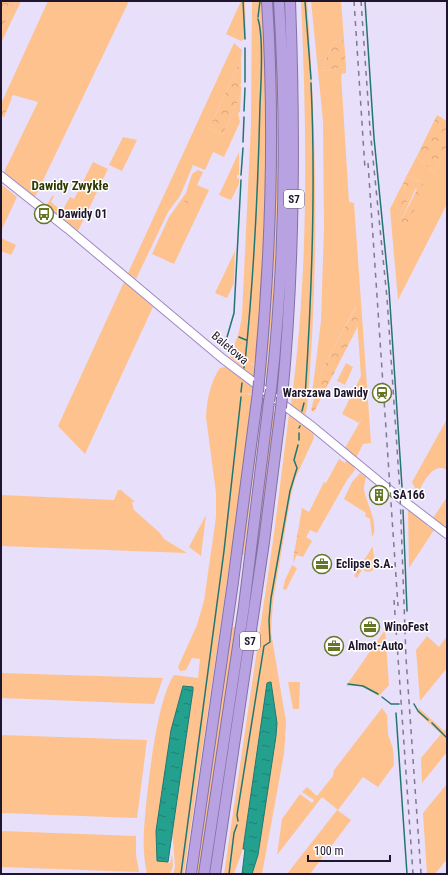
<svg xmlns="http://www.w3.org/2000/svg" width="448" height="875" font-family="'Roboto Condensed',sans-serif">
<defs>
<pattern id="forest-crowns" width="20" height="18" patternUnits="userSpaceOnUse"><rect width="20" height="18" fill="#fec28f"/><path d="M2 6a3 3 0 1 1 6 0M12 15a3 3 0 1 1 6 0" fill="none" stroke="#d9a67c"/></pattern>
<pattern id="water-ripples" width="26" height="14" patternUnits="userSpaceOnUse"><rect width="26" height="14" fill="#23a08e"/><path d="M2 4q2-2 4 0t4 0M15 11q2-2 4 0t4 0" fill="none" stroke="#1e8174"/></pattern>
</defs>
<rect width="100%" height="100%" fill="#e8dffa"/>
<!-- green -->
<path fill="#fec28f" d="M16 1H21L1 43V32Z
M48 1H129L35 197 4 172 38 102 13 95 11 98 5 95Z
M241 1H245L246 38 241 41 226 34Z
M252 1H262C269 122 268 243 255 364L247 363 255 365 254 377 230 357 239 332 242 316 251 124Z
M271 1H274C278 93 280 185 274 277 273 310 269 344 266 377L262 376Z
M301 1H307C317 137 319 273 307 408L305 415 291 405C309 271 307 135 301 1Z
M311 1H341L344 40 333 42 321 71 346 67V73L341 74 349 202 354 203 371 443 363 444 356 458 345 448 361 420 349 413 360 391 355 388 361 376 356 306 322 369 316 394H312L321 321 324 229 323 121Z
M234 43 242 50 241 59 209 129 223 135 241 93 240 112 238 113 240 122 224 157 213 152 205 170 193 165 180 196 168 212 136 279 128 273Z
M123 137 137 140 122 171 109 165Z
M447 147V204L398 300 390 209 403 183C410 192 402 201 398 210L400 213 414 189 416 188 402 218V224L420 182 414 178 406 177 417 156 434 173Z
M239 152V175H237V178L239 179V184L231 200 219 195Z
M93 162 108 169 78 231 46 206 53 195 54 196 51 202 62 211 70 197 74 199Z
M198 170 203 172 197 185 209 190 174 264 152 254 169 217 186 193 192 174Z
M1 184 17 197 1 231Z
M1 238 16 245 11 255 1 251Z
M235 251 234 283 227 298 215 293Z
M124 282 153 307 85 454 58 426Z
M346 363 353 367 345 385 337 381Z
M225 367 253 385 252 394 243 393 252 395 245 458 184 874H173L175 867 173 839 172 838 193 690 157 860 170 863 172 855 173 866 170 874H147C144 860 143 845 144 831 146 798 156 700 174 675L198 678 200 659 192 658 186 670 180 671 178 667 197 625 204 601 216 517V493L206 417C207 400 210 382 220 368Z
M260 401 262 402 244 555H241Z
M272 412H276L263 516 211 874H207Z
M289 414 313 432 314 438 295 479 291 495 273 601 271 632 286 722 284 754 262 874H252L258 855 276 736 277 723 271 682H268L243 849 234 874H224L274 534Z
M447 419V470C434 462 425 480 420 489L415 488 412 482Z
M339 459 345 463 347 460 353 465 355 470 347 480 317 533 310 530 309 532 299 526 302 508 309 512 324 482 326 483Z
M360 473 366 477C365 481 364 486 364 490 366 502 380 526 372 537L370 519 365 516 366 513 344 499 352 482Z
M118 490H121L135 502H132L134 510 160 533 164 539 187 553 1 546V495L114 500Z
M447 497V526L446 528 433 518Z
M408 510 427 523V526L434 530 409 568Z
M206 515 201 556 189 547Z
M306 537 312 541 303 557 297 555 293 563 294 553 297 554Z
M373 551 376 564 372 571 367 572 362 569Z
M292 565 297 568 286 590 283 589 285 580Z
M232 627H235L199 874H196Z
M385 630 389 685 379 696 361 686H346Z
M427 636 439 647 447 636V668L420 701 416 650Z
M1 673 163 678 154 704 1 698Z
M288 682H300L299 709H293Z
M382 708 387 715 388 734 393 749 394 765 378 787 363 777 338 810 322 797 277 855 282 819 300 794 312 803 314 800 302 792 307 787 317 796 333 776 334 770Z
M419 708 444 731 447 728V752L422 783 421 758 441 734 417 712Z
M1 735 147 740 137 818 1 813Z
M446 785 447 859 435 874H427L423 813Z
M337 810 351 820 310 874H287Z
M1 831 136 836V855L139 872 1 867Z"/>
<!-- forest -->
<path fill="url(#forest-crowns)" d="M1 1H16L1 32Z
M344 40 346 67 321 71 333 42Z
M241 59V84L239 86H241V93L223 135 209 129Z
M5 95 12 98 4 117 1 116V104Z
M437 115 447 121V147L434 173 417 156Z
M406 177 414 178 426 187 401 237 402 218 417 190 416 188 414 189 400 213H398C397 201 412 195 403 183Z
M185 200 189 202 180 222H177L176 217Z
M357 305 358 326 314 412 311 410 322 369Z
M355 388 360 391 350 413 361 419 359 423 342 414Z
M299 526 309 532 297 554 294 553Z
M373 546V551L357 578 354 576Z"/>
<!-- water -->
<path fill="url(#water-ripples)" stroke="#227671" d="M270 682H271L277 723 276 736 258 855 252 874H242L245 849H243L267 683Z
M183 686 193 687V690L168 862 157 861 156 831 171 730Z"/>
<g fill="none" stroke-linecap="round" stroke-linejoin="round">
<!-- stream -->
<path stroke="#227671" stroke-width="1.5" d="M243 1 245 39
M305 1 311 79
M365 1 374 138 389 289 402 487
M258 17 260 1
M245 48V82
M244 111 245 88
M243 142 244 117
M241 175 243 148
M239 337 246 340
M225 344 234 313 241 180
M245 362C254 276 258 191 260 104 261 84 264 37 258 19
M244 368V366
M241 392 242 383
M305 397C312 292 316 188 311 83
M302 411 304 403
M299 428 300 426
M299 433V440
M403 510 407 611
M348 684 363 686 378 694
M382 697 391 704H399
M414 704 418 711 428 720
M396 713 407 874
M432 723 447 738
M238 821 237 815 264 646 270 642 269 620 271 598 290 491 297 468 294 460 298 445
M181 874 224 551 241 397
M229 874 234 833 237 825"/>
<!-- secondary casing -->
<g stroke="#9e88c4" stroke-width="10">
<path id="secondary" d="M1 176 68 229 223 359 313 427 387 488 447 534"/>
</g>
<!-- highway casing -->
<g stroke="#8371a2" stroke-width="12">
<path id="highway" d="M259 381C271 254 275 128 267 1
M271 390C285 262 287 130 279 1
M282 397C295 265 295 133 290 1
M191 874 233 582 258 392
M204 874 244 606 269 401
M215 874 264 542 281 408"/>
</g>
<!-- secondary -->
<use href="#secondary" stroke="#fff" stroke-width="8"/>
<!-- highway -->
<use href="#highway" stroke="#b9a2e1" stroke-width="10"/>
<!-- rail -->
<path stroke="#817891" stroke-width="1.5" stroke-dasharray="5 5" stroke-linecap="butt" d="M354 1 365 169
M361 1 370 129 387 298 400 493 406 658 421 874
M368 163 398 606
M394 600 413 874"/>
<!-- highway-bridge casing -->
<g stroke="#8371a2" stroke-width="12" stroke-linecap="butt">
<path id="highway-bridge" d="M258 392 259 381
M269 401 271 390
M281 408 282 397"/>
</g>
<!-- highway-bridge -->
<use href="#highway-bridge" stroke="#b9a2e1" stroke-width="10"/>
</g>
<!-- icons -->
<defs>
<g id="bus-ring" transform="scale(1)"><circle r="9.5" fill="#fff" stroke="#657726" stroke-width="1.5"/><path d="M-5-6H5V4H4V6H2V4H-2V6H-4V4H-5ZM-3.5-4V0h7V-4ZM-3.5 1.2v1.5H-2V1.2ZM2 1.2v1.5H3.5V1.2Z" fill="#657726"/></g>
<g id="station-ring" transform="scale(1)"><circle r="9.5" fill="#fff" stroke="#657726" stroke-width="1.5"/><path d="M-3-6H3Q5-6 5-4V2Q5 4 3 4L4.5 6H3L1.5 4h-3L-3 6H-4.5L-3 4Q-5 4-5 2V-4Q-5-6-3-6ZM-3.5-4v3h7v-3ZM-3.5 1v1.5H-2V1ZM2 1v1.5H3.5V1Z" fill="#657726"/></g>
<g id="building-ring" transform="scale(1)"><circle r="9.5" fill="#fff" stroke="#657726" stroke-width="1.5"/><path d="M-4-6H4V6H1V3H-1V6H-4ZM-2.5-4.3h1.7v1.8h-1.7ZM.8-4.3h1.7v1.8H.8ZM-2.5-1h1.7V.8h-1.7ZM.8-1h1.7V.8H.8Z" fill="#657726"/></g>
<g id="office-ring" transform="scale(1)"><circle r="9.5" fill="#fff" stroke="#657726" stroke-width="1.5"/><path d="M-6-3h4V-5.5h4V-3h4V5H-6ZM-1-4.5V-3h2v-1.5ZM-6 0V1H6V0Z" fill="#657726"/></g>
</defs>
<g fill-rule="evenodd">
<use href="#bus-ring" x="44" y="214"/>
<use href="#station-ring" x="382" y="393"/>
<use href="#building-ring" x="379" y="495"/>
<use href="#office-ring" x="322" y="564"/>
<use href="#office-ring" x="370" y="627"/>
<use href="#office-ring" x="334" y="646"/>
</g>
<g text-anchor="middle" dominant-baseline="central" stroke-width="3" stroke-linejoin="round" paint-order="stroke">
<!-- shield labels -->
<g fill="#fff" stroke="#625b6c" stroke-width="1">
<rect x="284" y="190" width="20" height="18" rx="3"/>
<rect x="240" y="632" width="20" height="18" rx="3"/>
</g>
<g font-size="11" font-weight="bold" fill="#1f152d">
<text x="294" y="199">S7</text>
<text x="250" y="641">S7</text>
</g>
<!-- poi labels -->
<g font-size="12" font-weight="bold" fill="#1f152d" stroke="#fff" text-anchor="start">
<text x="58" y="214">Dawidy 01</text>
<text x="368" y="393" text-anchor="end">Warszawa Dawidy</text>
<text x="393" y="495">SA166</text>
<text x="336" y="564">Eclipse S.A.</text>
<text x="384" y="627">WinoFest</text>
<text x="348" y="646">Almot-Auto</text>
</g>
<!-- street labels -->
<g font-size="12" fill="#1f152d" stroke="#fff">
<text transform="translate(230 348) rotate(40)">Baletowa</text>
</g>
<!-- neighbourhood labels -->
<g font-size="13" font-weight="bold" fill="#2e3900" stroke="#fff">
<text x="70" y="185">Dawidy Zwykłe</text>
</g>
</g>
<!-- border -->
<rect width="448" height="875" fill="none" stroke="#1f152d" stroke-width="4"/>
<!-- scale -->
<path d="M308 855v6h82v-6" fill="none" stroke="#1f152d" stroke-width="2"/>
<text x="314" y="855" font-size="12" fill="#1f152d" stroke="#ffffff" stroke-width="3" paint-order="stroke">100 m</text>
</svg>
